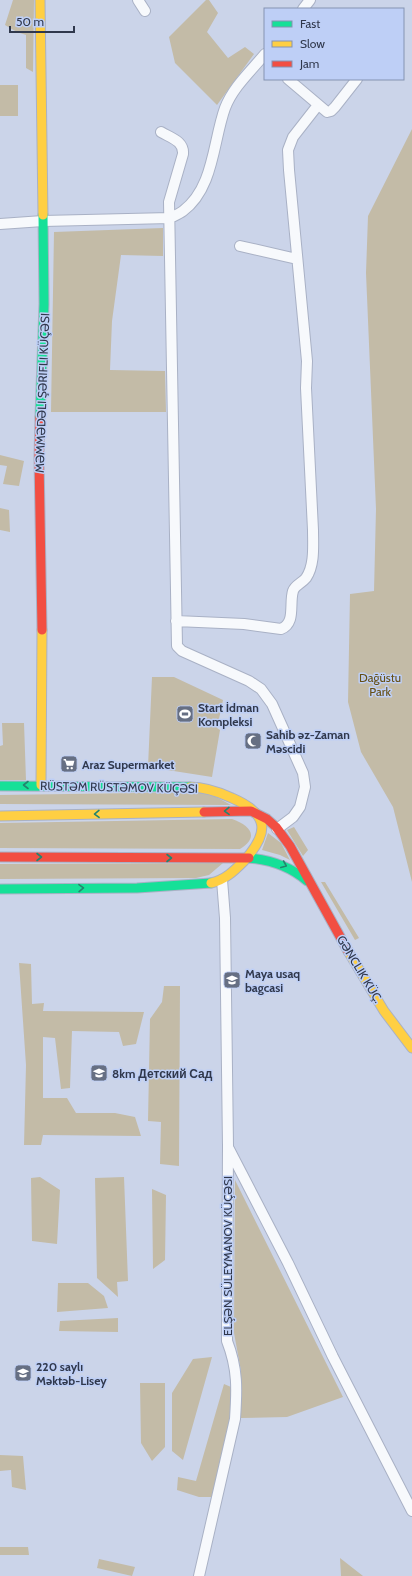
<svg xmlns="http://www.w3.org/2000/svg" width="412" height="1576" font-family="Cabin,sans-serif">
<rect width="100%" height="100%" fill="#cbd4e9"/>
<!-- green -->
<path fill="#c3bba7" d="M13 0H34L33 72 26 68V35L17 32 5 25Z
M206 0H209L218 13 207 32 228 58 245 47 254 54 217 105 175 63 169 37Z
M0 85H18V116H0Z
M412 129V882L393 807 361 752 348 702 350 594 374 591 376 509 366 273 368 216Z
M163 228V256L121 255 112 321 110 370 165 371 166 412H51L54 232Z
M0 455 24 461 19 486 3 484 7 466 0 465Z
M0 508 9 510 10 532 0 530Z
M152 677H174L223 700 217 728 220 730 212 777 148 767Z
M2 723H24L26 780H0V746L3 745Z
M207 792 231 805 0 804V795Z
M232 819C250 825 260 837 240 849L0 848V823Z
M294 827 308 850 303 856 287 830Z
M268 833 281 843 290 860 280 855 262 850Z
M223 863 209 875 196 878 0 879V864Z
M321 882H325L359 938 355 940Z
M19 963 31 964 32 1004 44 1003 43 1011 144 1012 136 1044 123 1046 119 1032 72 1031 70 1088 61 1089 55 1038 43 1037V1098H67L76 1113H115L135 1117 141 1136 43 1135 41 1145H24L26 1065Z
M164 986H180L179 1166 160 1164 161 1122 148 1121 150 1019 162 1002Z
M40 1177 60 1190 57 1244 32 1241 31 1178Z
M124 1177 128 1281 117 1282 118 1297 97 1278 95 1178Z
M235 1180 343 1397 287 1417 241 1418V1371L234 1333Z
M152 1189 166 1195 165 1260 153 1269Z
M58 1283H88L104 1296 108 1308 57 1312Z
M118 1318V1332L59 1331 60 1321Z
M212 1357 183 1460 172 1451V1393L193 1359Z
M140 1383H165V1447L152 1461 141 1443Z
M224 1384 231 1387V1424L212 1497H199L177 1490 178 1477 196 1481Z
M0 1455 23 1456 26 1490 12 1487 11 1470 0 1471Z
M0 1547H28L29 1555H0Z
M340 1558 363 1576H341Z
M99 1559 135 1567 132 1576 97 1568Z"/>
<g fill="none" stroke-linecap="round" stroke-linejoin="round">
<!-- street casing -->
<g stroke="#a9b1c5" stroke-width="12">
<path id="street" d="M138 0 145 11
M303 9 310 0
M288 79 327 112 331 111 335 107 357 79
M161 132C171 138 184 141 183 154L169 202 177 646 182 651 249 681 261 689 272 704 303 773 305 787 300 807 293 817 277 829
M0 224 43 221 170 218C174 216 179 214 183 211 214 188 213 141 225 108 233 87 251 71 265 54
M240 246 297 259
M176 621 244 624 281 629C296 623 289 604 293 591 295 585 302 583 306 578 315 565 313 545 313 530L306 388 307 361 289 170 288 150 293 137 318 105
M229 1149 288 1263 333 1357 412 1511
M199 1576 235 1419C237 1390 238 1369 227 1341L228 1146 225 918 222 880"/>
</g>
<!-- fast casing -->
<g stroke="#a9b1c5" stroke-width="11">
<path id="fast" d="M40 417 44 304 43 215
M0 786 190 787
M249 858C271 860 290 866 307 881
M0 889 137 888 211 883"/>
</g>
<!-- slow casing -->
<g stroke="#a9b1c5" stroke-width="11">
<path id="slow" d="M40 0 43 215
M41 785 42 630
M190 787C204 787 219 792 232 798 269 814 270 832 244 861 234 871 225 880 211 883
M0 816 204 812
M348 951 384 1011 412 1048"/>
</g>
<!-- jam casing -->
<g stroke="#a9b1c5" stroke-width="11">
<path id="jam" d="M40 417 39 458 42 630
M204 812 251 811 267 819 276 827 290 846 348 951
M0 857 249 858"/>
</g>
<!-- street -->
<use href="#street" stroke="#f7f9fc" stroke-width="10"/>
<!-- fast -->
<use href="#fast" stroke="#16e098" stroke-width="9"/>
<!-- slow -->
<use href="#slow" stroke="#ffcf43" stroke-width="9"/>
<!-- jam -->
<use href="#jam" stroke="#f24e42" stroke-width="9"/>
</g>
<!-- one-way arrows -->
<defs><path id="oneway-chevron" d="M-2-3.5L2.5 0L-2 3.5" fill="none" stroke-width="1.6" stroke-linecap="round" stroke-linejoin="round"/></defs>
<g stroke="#24846e">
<use href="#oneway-chevron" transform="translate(26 785) rotate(180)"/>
<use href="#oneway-chevron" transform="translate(227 811) rotate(179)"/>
<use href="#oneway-chevron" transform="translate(97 814) rotate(179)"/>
<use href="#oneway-chevron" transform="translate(39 857)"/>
<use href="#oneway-chevron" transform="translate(169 858)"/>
<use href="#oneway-chevron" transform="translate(284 865) rotate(23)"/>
<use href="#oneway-chevron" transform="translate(81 888) rotate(-1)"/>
</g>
<!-- icons -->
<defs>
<g id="stadium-square" transform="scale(0.9)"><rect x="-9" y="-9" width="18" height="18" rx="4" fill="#666f83" stroke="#becff6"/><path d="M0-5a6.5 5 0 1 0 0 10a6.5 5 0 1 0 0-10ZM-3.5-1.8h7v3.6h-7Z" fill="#fff"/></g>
<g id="mosque-square" transform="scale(0.9)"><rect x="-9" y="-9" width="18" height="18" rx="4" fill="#666f83" stroke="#becff6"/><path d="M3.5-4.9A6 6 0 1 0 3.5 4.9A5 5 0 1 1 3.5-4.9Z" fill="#fff"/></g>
<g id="supermarket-square" transform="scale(0.9)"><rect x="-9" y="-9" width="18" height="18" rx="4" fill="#666f83" stroke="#becff6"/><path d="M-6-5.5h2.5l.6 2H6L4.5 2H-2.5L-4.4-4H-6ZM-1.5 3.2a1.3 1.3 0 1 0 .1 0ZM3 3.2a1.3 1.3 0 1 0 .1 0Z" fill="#fff"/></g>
<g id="school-square" transform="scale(0.9)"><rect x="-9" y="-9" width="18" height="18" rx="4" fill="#666f83" stroke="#becff6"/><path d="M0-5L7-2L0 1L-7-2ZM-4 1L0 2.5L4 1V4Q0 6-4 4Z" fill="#fff"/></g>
</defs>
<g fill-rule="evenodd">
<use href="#stadium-square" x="185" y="714"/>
<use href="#mosque-square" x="253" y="741"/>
<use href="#supermarket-square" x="69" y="764"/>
<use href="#school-square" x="232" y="980"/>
<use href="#school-square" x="99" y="1073"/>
<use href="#school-square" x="23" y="1373"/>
</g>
<g text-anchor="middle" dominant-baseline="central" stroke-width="3" stroke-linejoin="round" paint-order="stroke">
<!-- street labels -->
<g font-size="12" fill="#30384c" stroke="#becff6">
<text transform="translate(42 393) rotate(-88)">MƏMMƏDƏLI ŞƏRIFLI KÜÇƏSI</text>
<text transform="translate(119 787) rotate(1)">RÜSTƏM RÜSTƏMOV KÜÇƏSI</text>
<text transform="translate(360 969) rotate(59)">GƏNCLIK KÜÇ.</text>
<text transform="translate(227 1256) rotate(-90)">ELŞƏN SÜLEYMANOV KÜÇƏSI</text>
</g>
<!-- park labels -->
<g font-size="12" fill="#664f13" stroke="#becff6">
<text x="380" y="677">Dağüstu<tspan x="380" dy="14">Park</tspan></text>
</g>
<!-- poi labels -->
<g font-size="12" font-weight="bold" fill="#30384c" stroke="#becff6" text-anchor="start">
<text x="198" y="707">Start İdman<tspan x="198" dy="14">Kompleksi</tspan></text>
<text x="266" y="734">Sahib əz-Zaman<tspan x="266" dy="14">Məscidi</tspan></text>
<text x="82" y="764">Araz Supermarket</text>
<text x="245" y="973">Maya usaq<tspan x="245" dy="14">bagcasi</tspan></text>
<text x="112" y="1073">8km Детский Сад</text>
<text x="36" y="1366">220 saylı<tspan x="36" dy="14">Məktəb-Lisey</tspan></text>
</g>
</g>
<!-- legend -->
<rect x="264" y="8" width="140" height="72" fill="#becff6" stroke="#8593b2"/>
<rect x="272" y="21" width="20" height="6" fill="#16e098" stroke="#8593b2"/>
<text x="300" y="28" font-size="12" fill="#30384c">Fast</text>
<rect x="272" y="41" width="20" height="6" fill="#ffcf43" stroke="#8593b2"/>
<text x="300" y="48" font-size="12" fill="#30384c">Slow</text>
<rect x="272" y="61" width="20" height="6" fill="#f24e42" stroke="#8593b2"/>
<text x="300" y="68" font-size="12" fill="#30384c">Jam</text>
<!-- scale -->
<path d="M10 26v6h64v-6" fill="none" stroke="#30384c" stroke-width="2"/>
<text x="16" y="26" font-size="12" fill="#30384c" stroke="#becff6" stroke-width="3" paint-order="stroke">50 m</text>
</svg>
